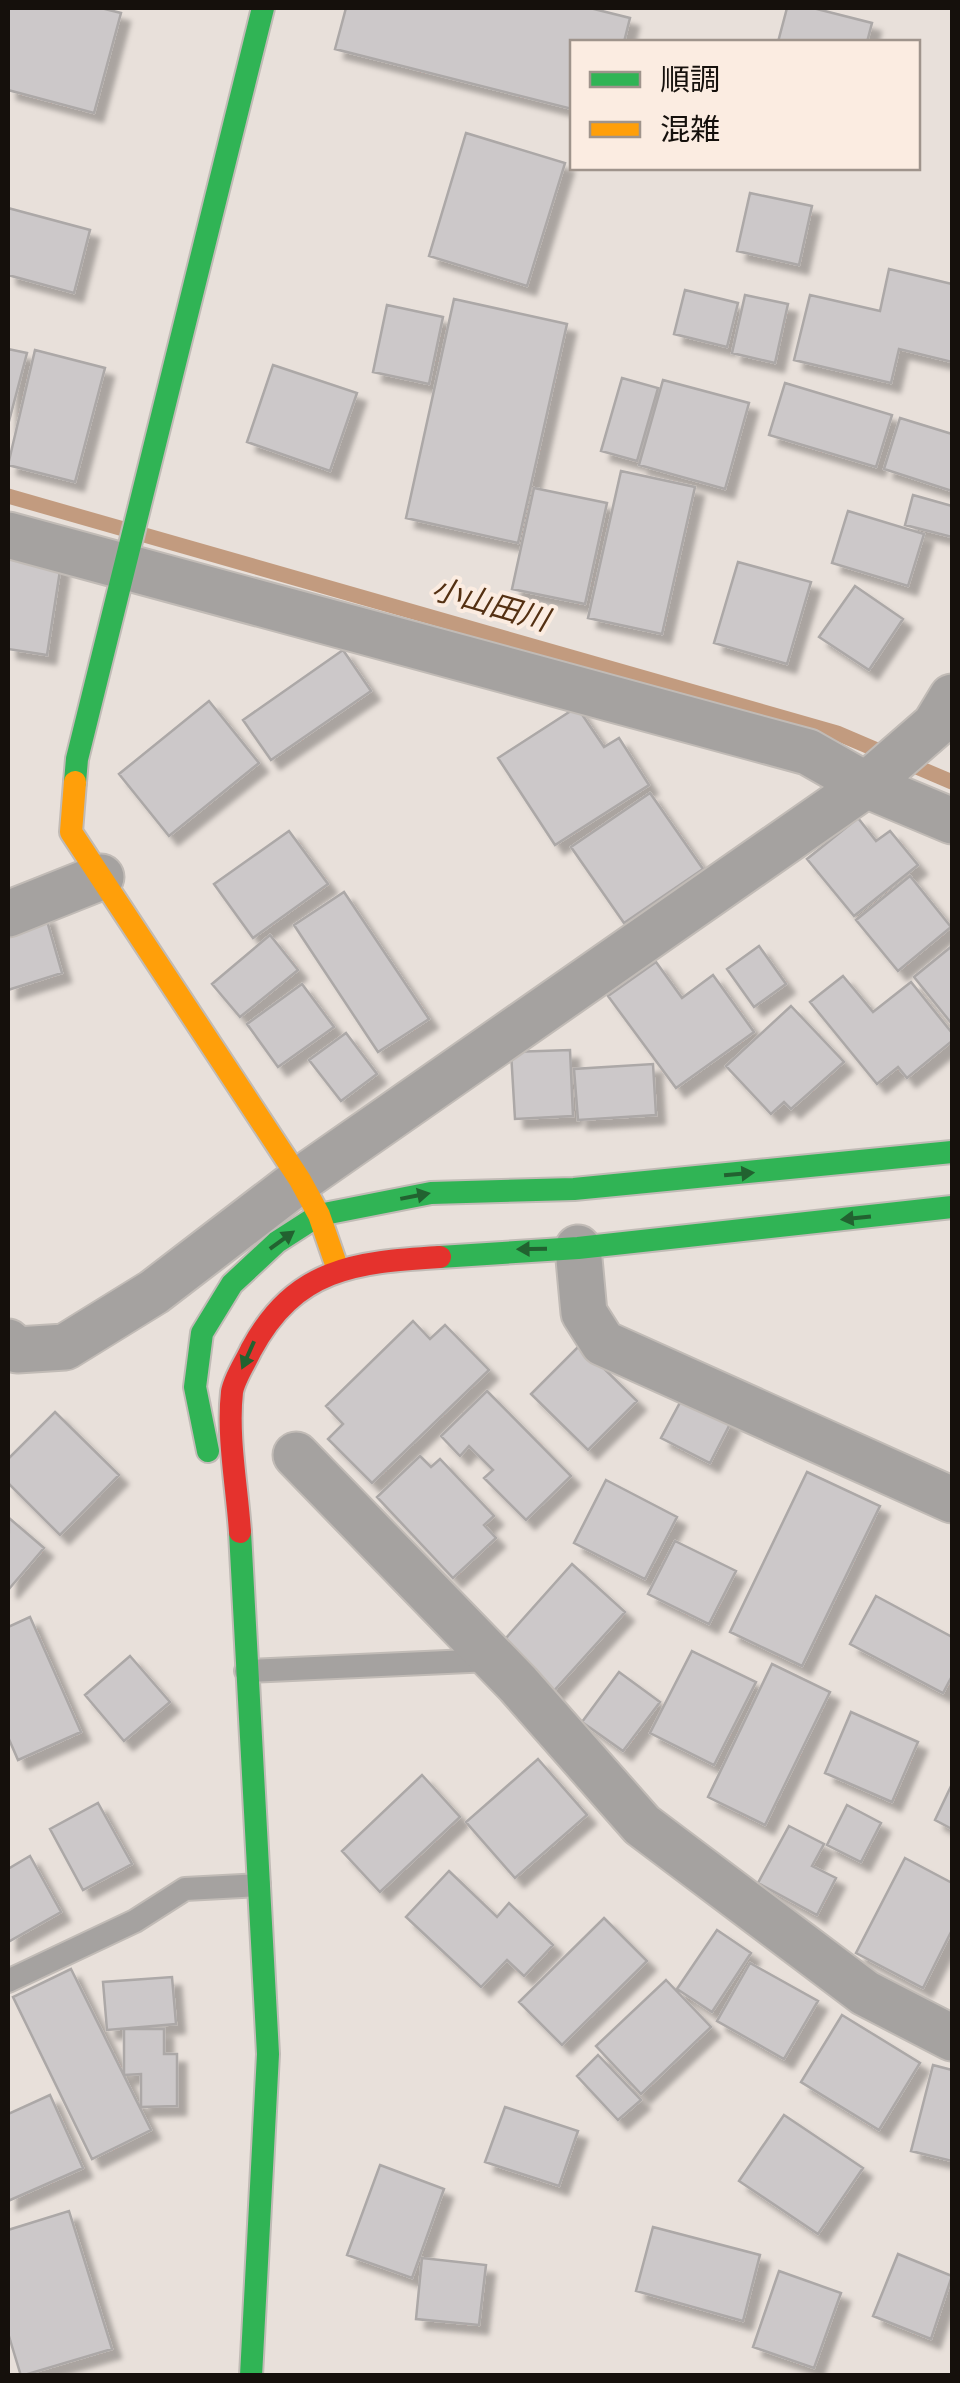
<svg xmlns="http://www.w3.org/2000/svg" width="960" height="2383" font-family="'Source Sans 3','Noto Sans JP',sans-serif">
<defs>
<filter id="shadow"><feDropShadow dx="9" dy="9" stdDeviation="2.5" flood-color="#0004"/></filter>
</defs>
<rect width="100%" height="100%" fill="#e8e0da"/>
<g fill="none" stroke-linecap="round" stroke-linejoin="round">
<!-- stream -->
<path stroke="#c29b7f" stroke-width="15" d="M8 496 837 733 952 782"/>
</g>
<!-- building -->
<path fill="#ccc8c9" stroke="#aca8a7" stroke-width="2.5" filter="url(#shadow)" d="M8 8H101L121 13 94 113 8 90Z
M346 8H590L630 18 624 42H572V109L335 49Z
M787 8H813L872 23 867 42H778Z
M466 133 565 163 527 286 429 256Z
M750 193 812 206 799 265 737 251Z
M8 208 90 230 74 293 8 275Z
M889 269 952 284V362L899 349 891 383 794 360 810 295 880 311Z
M685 290 738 303 727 347 674 334Z
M745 295 788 304 775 363 732 353Z
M454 299 567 324 518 543 406 518Z
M387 305 443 317 429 384 373 372Z
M8 349 27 353 8 425Z
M35 350 105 368 75 482 8 465Z
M273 365 357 393 330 471 247 442Z
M622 378 658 388 637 461 601 451Z
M663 380 749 403 725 489 639 465Z
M785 383 892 415 876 467 769 435Z
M900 418 952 434V491L884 469Z
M621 471 695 487 662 634 588 618Z
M534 488 607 503 585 604 512 589Z
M913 495 952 506V537L905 525Z
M848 511 924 534 908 586 832 563Z
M8 555 61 564 47 655 8 649Z
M738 562 811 582 787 664 714 643Z
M855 586 903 619 869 670 819 637Z
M343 650 371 691 271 760 243 720Z
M209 701 259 763 169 836 119 774Z
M577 707 604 747 619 738 649 785 555 845 498 758Z
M650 793 703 869 624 923 571 847Z
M858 818 876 841 890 831 918 865 854 916 807 859Z
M289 831 328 884 253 938 214 884Z
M910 876 951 927 898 971 856 920Z
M344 892 429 1019 378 1052 294 925Z
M45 914 62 973 8 990V925Z
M270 935 298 970 240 1017 212 984Z
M759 946 786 984 754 1007 727 969Z
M952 946V1024L914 977Z
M656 962 682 998 713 975 754 1032 676 1088 608 996Z
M843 976 873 1012 911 982 952 1033V1041L907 1078 898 1067 877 1084 810 1002Z
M302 984 334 1027 278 1067 247 1024Z
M791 1006 844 1062 791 1109 784 1102 771 1114 726 1066Z
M346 1033 377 1074 341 1101 309 1060Z
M570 1050 573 1116 515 1119 511 1052Z
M653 1064 656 1115 578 1120 574 1069Z
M413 1321 430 1339 445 1325 489 1370 372 1483 328 1439 343 1424 326 1406Z
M580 1345 637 1401 588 1450 531 1394Z
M487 1391 571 1476 526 1520 484 1478 493 1470 469 1446 460 1456 441 1436Z
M683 1397 731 1422 710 1463 661 1438Z
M55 1412 119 1475 60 1535 8 1483V1459Z
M420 1456 431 1467 440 1459 494 1516 484 1525 496 1538 453 1578 377 1497Z
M807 1472 880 1506 802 1666 730 1632Z
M606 1480 677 1517 645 1579 574 1543Z
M9 1518 44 1548 9 1589 8 1588Z
M675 1541 736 1571 709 1624 648 1594Z
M572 1564 625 1612 551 1694 498 1647Z
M876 1596 952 1637V1676L943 1693 850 1644Z
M30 1617 81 1732 18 1760 8 1737V1627Z
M692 1651 756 1682 714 1765 650 1733Z
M130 1656 170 1702 124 1741 85 1695Z
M772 1664 830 1692 765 1825 708 1797Z
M619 1672 660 1702 623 1751 582 1722Z
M851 1712 918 1742 892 1802 825 1773Z
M538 1759 587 1815 515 1878 466 1822Z
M422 1775 460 1817 380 1892 342 1851Z
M952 1784V1829L935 1820Z
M98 1803 132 1864 83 1890 50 1829Z
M847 1805 881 1823 861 1862 827 1845Z
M789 1826 824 1844 812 1866 836 1878 817 1915 758 1883Z
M30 1856 61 1912 8 1942V1869Z
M905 1858 952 1883V1930L923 1988 856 1953Z
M449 1871 497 1917 509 1903 553 1945 524 1976 507 1960 481 1987 406 1917Z
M604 1918 647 1961 562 2045 519 2002Z
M717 1930 751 1953 712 2012 677 1989Z
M750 1963 818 2001 784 2059 717 2021Z
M71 1969 151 2130 92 2159 13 1997Z
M172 1977 176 2024 107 2030 103 1982Z
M666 1980 711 2027 641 2094 596 2046Z
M842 2015 920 2063 879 2130 801 2082Z
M124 2029H164V2054H177V2106L141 2107V2074L124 2075Z
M598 2055 641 2100 618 2120 577 2076Z
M933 2065 952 2070V2161L911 2151Z
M50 2095 83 2168 8 2201V2114Z
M505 2107 578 2131 559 2186 485 2162Z
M784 2115 863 2168 818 2234 739 2181Z
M380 2165 444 2189 412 2278 347 2255Z
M69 2211 112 2349 21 2376 8 2333V2230Z
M653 2227 760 2255 743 2321 636 2291Z
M898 2254 952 2276 931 2339 873 2316Z
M422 2258 486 2265 479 2325 416 2319Z
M779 2271 841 2293 814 2368 753 2347Z"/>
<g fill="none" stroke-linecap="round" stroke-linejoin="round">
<!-- lane casing -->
<g stroke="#c1bbb6" stroke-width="26">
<path id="lane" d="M246 1671 491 1660
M8 1981 135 1921 185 1889 259 1885"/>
</g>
<!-- street casing -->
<g stroke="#c1bbb6" stroke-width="49">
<path id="street" d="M8 535 808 752 866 785 952 821
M8 914 101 877
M578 1248 584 1313 603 1343 952 1500
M8 1342 17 1350 65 1347 154 1292 300 1180 866 785 935 725 952 697
M296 1455 518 1684 642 1825 865 1993 952 2038"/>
</g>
<!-- fast casing -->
<g stroke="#c1bbb6" stroke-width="26">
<path id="fast" d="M75 782 77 759 263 8
M440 1257 578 1248 952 1207
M208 1451 195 1387 202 1333 232 1284 277 1242 319 1215 431 1193 574 1189 952 1152
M240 1532 268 2054 251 2376"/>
</g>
<!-- slow casing -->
<g stroke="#c1bbb6" stroke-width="26">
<path id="slow" d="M75 782 71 832 300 1180 319 1215 337 1267"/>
</g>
<!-- jam casing -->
<g stroke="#c1bbb6" stroke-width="26">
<path id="jam" d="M240 1532C237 1487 227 1436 232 1392 234 1379 245 1363 251 1350 295 1268 355 1262 440 1257"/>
</g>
<!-- lane -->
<use href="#lane" stroke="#a5a2a0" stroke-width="22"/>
<!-- street -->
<use href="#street" stroke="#a5a2a0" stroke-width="45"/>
<!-- fast -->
<use href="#fast" stroke="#30b455" stroke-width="22"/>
<!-- slow -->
<use href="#slow" stroke="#ff9f0a" stroke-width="22"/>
<!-- jam -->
<use href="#jam" stroke="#e5322d" stroke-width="22"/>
</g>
<!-- one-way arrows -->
<defs><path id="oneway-solid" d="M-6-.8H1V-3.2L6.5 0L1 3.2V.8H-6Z" transform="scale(2.5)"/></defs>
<g fill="#226230">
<use href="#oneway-solid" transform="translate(739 1174) rotate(-5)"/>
<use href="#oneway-solid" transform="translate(415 1196) rotate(-11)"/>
<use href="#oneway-solid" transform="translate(856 1218) rotate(174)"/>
<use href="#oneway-solid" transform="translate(282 1240) rotate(-36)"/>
<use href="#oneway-solid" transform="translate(532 1249) rotate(179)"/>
<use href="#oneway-solid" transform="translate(248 1355) rotate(114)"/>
</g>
<g text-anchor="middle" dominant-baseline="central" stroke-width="8" stroke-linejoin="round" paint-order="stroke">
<!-- water labels -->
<g font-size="30" font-style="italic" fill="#543012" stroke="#fbece1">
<text transform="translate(490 605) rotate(16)">小山田川</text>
</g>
</g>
<!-- border -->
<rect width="960" height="2383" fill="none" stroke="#15100c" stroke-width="20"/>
<!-- legend -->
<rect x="570" y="40" width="350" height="130" fill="#fbece1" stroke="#9f948c" stroke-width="2.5"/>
<rect x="590" y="72" width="50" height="15" fill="#30b455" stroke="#9f948c" stroke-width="2.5"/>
<text x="660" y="90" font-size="30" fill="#15100c">順調</text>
<rect x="590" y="122" width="50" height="15" fill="#ff9f0a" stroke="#9f948c" stroke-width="2.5"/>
<text x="660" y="140" font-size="30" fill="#15100c">混雑</text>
</svg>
